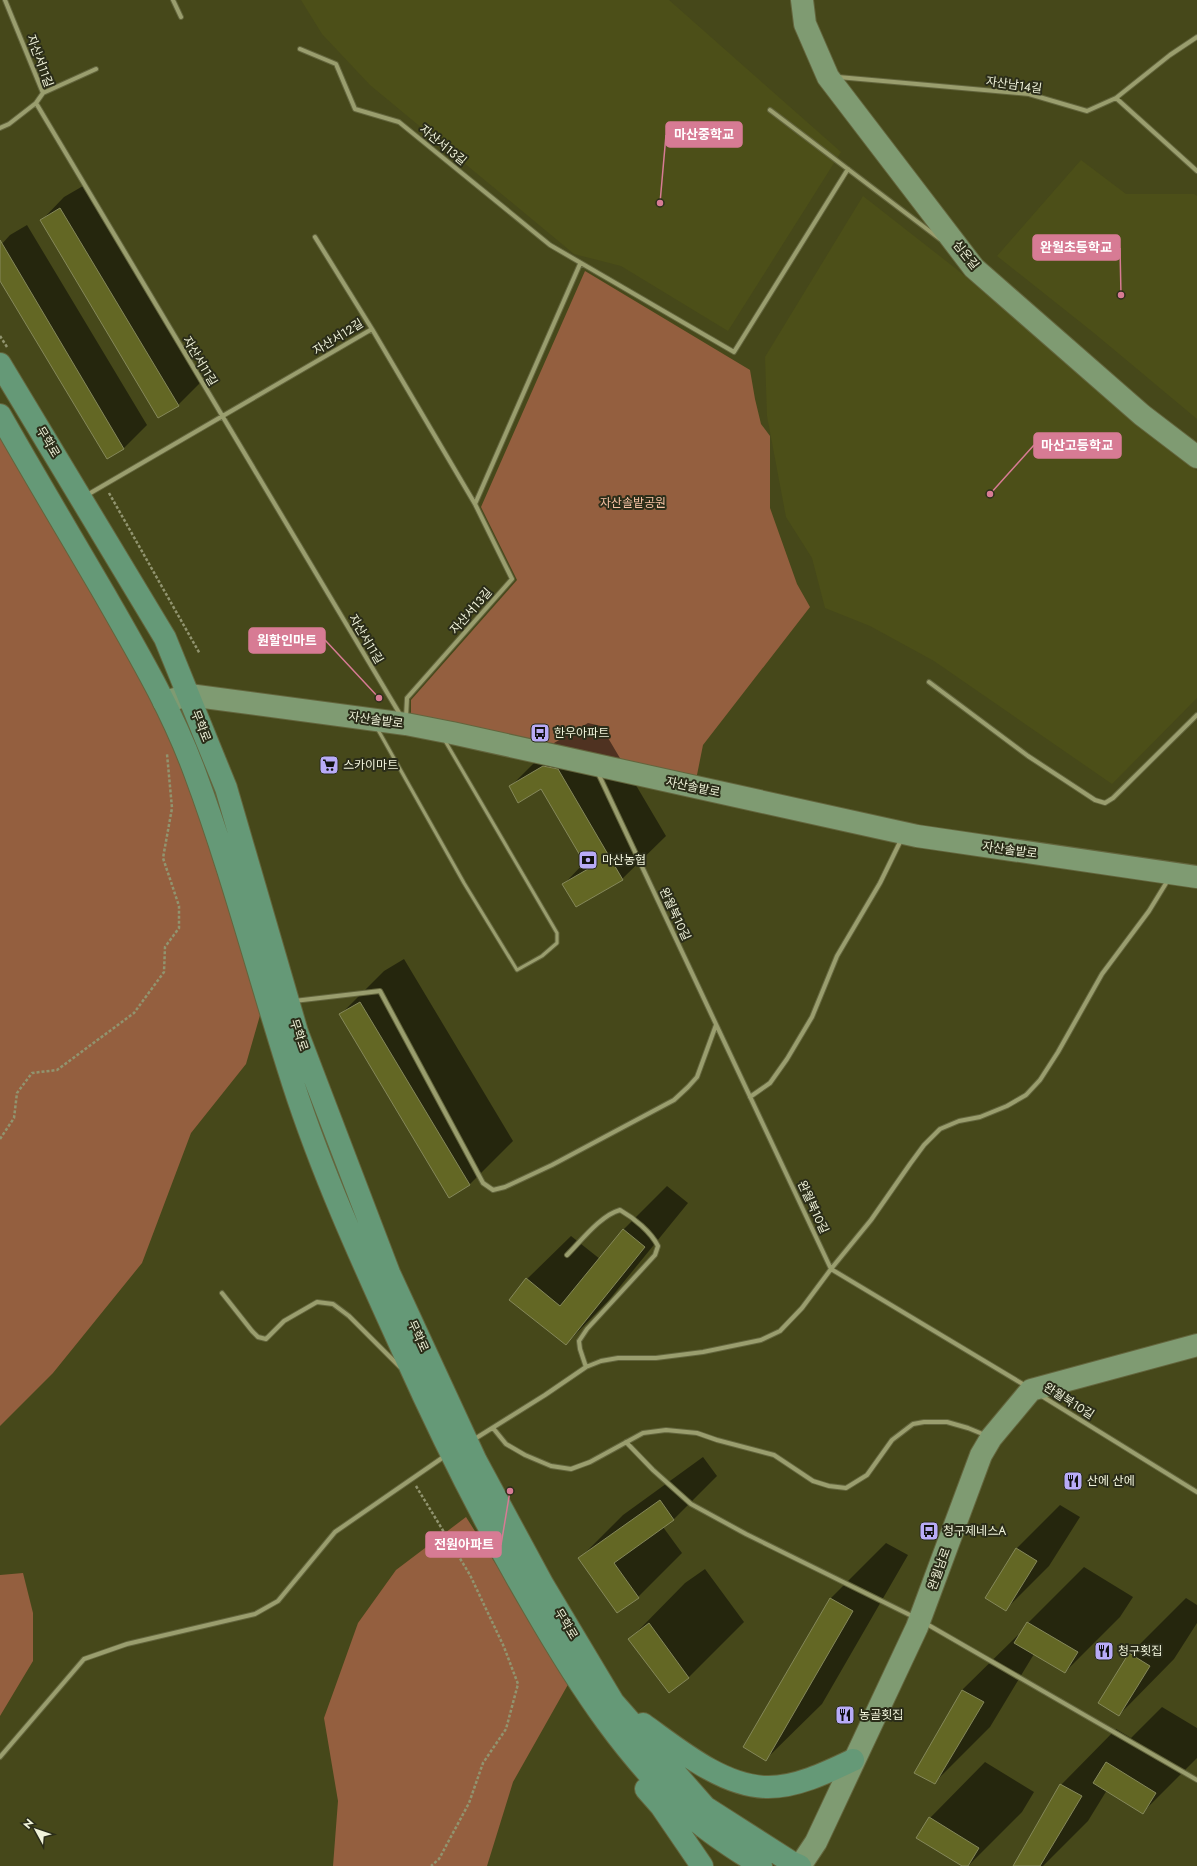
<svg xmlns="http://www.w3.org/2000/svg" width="1197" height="1866" font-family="Jost,'Noto Sans KR',sans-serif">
<rect width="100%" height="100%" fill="#46481a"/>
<!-- built -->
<path fill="#4c4f18" d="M301 0H669L841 152 728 331 621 266 574 254 370 85 322 34Z
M1081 160 1126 194H1194L1197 196V419L1094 333 997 256Z
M863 196 955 268 1197 471V698L1112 784 934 661 870 626 825 608 812 558 786 517 767 416 765 357Z"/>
<!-- green -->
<path fill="#945f3f" d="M585 271 750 370 755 399 761 424 770 436V508L797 584 810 607 703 745 696 780 411 717V700L517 580 481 507Z
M0 431 140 652 267 991 246 1064 191 1133 142 1263 53 1373 0 1426Z
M466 1517 570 1681 513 1782 487 1866H333L338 1801 324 1718 358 1623 396 1570Z
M23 1573 33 1613V1661L0 1716V1575Z"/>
<!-- shadow -->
<path fill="#0007" d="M83 186 201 382 178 405 42 220 64 197Z
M27 225 147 425 124 448 107 458 0 279V246L10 235Z
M588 723 601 726 666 836 622 879 564 884 585 862 542 788 510 787 554 743Z
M404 959 513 1141 469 1185 341 1014 384 971Z
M667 1186 688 1203 609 1300 566 1344 527 1279 571 1236 600 1259 623 1230Z
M703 1457 717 1476 673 1520 663 1527 682 1553 638 1597 580 1558 623 1515Z
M1060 1505 1080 1517 1049 1566 1005 1610 986 1598 1017 1548Z
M886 1543 908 1555 822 1704 766 1759 745 1747 831 1598Z
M1084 1567 1133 1597 1120 1617 1065 1672 1034 1654 990 1727 935 1782 962 1690 1018 1635 1020 1636 1028 1623Z
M705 1569 744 1622 689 1677 669 1692 630 1639 685 1583Z
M1186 1598 1197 1605V1623L1174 1659 1119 1715 1100 1703 1130 1654Z
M1162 1707 1197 1728V1758L1143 1812 1107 1790 1088 1821 1043 1866H1015L1061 1785 1116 1729 1131 1738Z
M985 1762 1034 1792 1022 1812 968 1866H963L930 1818Z"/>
<!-- building -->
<path fill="#636724" stroke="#85885a" d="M60 208 179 406 158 418 40 220Z
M0 240 124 449 107 459 0 281Z
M543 766 558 769 623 880 576 907 562 884 588 869 541 789 518 803 509 786Z
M360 1002 470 1185 449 1198 339 1014Z
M623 1229 645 1247 566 1345 509 1300 526 1278 560 1306Z
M660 1500 674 1520 614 1563 639 1598 617 1613 578 1558Z
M1016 1548 1037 1561 1006 1611 985 1598Z
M830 1598 853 1611 766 1761 743 1747Z
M1027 1622 1078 1652 1065 1673 1014 1643Z
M649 1623 689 1678 669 1693 628 1639Z
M1129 1653 1150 1666 1119 1716 1098 1703Z
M962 1690 984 1702 935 1784 914 1773Z
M1106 1762 1156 1793 1143 1814 1093 1783Z
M1060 1784 1082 1796 1040 1866H1013Z
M929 1817 979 1848 968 1866H962L916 1838Z"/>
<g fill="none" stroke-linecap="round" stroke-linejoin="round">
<!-- service casing -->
<g stroke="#63653d" stroke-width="5">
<path id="service" d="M377 728 464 883 517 970 542 956 557 943V933L444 739"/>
</g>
<!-- minor casing -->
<g stroke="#63653d" stroke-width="6">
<path id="minor" d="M5 0 43 93
M173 0 181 17
M300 49 336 64 355 109 399 122 550 245 734 352 848 169
M838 77 1029 94 1087 111 1116 98 1170 55 1197 37
M43 93 36 103 401 716
M43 93 96 69
M1116 98 1197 171
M770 110 940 239
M0 128 9 124 36 103
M315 237 372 329 475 504 512 579 407 698 406 718
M87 495 372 329
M475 504 580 264
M929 682 1028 756 1095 800 1105 803 1113 798 1197 715
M598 773 831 1269 1026 1386
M294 1001 380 991 483 1183 493 1190 505 1187 552 1165 674 1100 688 1087 697 1077 716 1025
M750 1097 770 1083 787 1059 812 1017 837 956 880 883 901 840
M567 1255C581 1241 601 1215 620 1210 634 1218 651 1232 658 1246L655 1255 587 1329 579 1341 580 1349 586 1367
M222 1293 252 1331 258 1337 266 1339 284 1321 317 1302 333 1304 349 1316 400 1367
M1040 1395 1197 1492
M493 1428 506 1444 525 1455 551 1466 571 1469 590 1462 643 1433 666 1430 697 1433 717 1440 774 1455 813 1481 829 1486 846 1488 867 1475 892 1440 913 1424 924 1422H947L968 1428 985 1435
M473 1440 545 1395 586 1367 601 1361 618 1358H656L703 1352 761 1340 780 1331 802 1308 831 1269 871 1220 910 1164 924 1145 940 1129 959 1121 980 1117 1007 1106 1026 1095 1040 1080 1058 1052 1102 974 1149 911 1168 880
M626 1442 653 1470 691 1504 746 1534 914 1617
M925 1623 1197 1780
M0 1757 84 1659 127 1644 255 1614 278 1601 335 1532 445 1456"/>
</g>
<!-- secondary casing -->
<g stroke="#63653d" stroke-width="24">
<path id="secondary" d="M802 0 805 24 828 77 974 268 1142 415 1197 457
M164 702 189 695 406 724 452 733 917 836 1197 877
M800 1866 816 1842 917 1627 981 1455 991 1438 1031 1390 1197 1345"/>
</g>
<!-- primary casing -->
<g stroke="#63653d" stroke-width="24">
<path id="primary" d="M0 364 165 638 226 788 297 1032 389 1273 476 1461 543 1585 613 1702 705 1807 791 1862 800 1866
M0 415C34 475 70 535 105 595 138 653 172 710 195 773 233 875 260 981 293 1083 323 1176 364 1265 404 1353 443 1440 485 1524 533 1606 578 1684 629 1764 699 1823 718 1839 740 1852 761 1866
M643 1724C678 1749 722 1786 766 1787 795 1788 828 1772 853 1760
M646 1789 661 1806 702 1866"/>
</g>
<!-- path -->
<path stroke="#91946f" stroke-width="2.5" stroke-dasharray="3 2" stroke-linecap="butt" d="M0 336 7 347
M109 493 200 654
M0 1139 14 1118 17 1093 32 1073 57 1070 134 1013 164 972 165 947 179 928V906L163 858 172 808 167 754
M416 1486 470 1575 504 1647 518 1684 506 1729 483 1763 469 1803 439 1859 431 1866"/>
<!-- service -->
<use href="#service" stroke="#9a9e6e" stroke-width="3"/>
<!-- minor -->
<use href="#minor" stroke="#9a9e6e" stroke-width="4"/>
<!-- secondary -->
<use href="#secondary" stroke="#7f9b72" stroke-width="22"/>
<!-- primary -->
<use href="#primary" stroke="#659977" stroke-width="22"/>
</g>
<!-- icons -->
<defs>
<g id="bus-square" transform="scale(1)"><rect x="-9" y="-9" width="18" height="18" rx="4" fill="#b8abf7" stroke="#2b2d19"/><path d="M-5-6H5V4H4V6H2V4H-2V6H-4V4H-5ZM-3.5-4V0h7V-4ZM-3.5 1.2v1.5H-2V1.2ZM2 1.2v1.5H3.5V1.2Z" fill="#111"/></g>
<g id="supermarket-square" transform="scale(1)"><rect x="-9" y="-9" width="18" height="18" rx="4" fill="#b8abf7" stroke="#2b2d19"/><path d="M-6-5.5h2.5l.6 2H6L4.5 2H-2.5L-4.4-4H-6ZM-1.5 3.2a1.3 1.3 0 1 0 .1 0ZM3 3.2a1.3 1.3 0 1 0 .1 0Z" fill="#111"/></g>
<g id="bank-square" transform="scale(1)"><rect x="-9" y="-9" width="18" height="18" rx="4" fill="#b8abf7" stroke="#2b2d19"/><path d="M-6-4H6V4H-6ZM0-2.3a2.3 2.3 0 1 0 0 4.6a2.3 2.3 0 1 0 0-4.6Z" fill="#111"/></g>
<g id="restaurant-square" transform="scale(1)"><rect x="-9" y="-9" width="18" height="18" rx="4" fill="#b8abf7" stroke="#2b2d19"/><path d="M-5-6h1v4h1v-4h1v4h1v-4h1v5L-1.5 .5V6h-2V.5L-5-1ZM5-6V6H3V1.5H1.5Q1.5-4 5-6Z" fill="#111"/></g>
</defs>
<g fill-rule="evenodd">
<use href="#bus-square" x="540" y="733"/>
<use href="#supermarket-square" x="329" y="765"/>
<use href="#bank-square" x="588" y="860"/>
<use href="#restaurant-square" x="1073" y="1481"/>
<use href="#bus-square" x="929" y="1531"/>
<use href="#restaurant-square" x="1104" y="1651"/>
<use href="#restaurant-square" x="845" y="1715"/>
</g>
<g text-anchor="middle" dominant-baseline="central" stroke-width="4" stroke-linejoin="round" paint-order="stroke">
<!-- street labels -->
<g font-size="12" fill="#f0f3da" stroke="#2b2d19">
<text transform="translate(40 61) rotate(70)">자산서11길</text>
<text transform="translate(1014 85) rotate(8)">자산남14길</text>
<text transform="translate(443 145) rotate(39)">자산서13길</text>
<text transform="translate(966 255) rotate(51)">심온길</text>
<text transform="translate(338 337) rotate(-32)">자산서12길</text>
<text transform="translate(200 361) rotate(59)">자산서11길</text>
<text transform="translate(48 442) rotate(59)">무학로</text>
<text transform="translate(471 611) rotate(-49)">자산서13길</text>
<text transform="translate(366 639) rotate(59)">자산서11길</text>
<text transform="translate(376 720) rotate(8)">자산솔밭로</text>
<text transform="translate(201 726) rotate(68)">무학로</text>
<text transform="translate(693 787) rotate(12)">자산솔밭로</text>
<text transform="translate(1010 850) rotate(8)">자산솔밭로</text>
<text transform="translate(675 914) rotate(65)">완월북10길</text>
<text transform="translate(299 1035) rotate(71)">무학로</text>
<text transform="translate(813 1207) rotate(65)">완월북10길</text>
<text transform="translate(418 1336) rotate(65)">무학로</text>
<text transform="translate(1069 1401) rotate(32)">완월북10길</text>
<text transform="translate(939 1569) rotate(-70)">완월남로</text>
<text transform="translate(566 1624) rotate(59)">무학로</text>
</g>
<!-- park labels -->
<g font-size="12" fill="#f6c2a4" stroke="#2b2d19">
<text x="633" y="503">자산솔밭공원</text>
</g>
<!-- poi labels -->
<g font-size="12" fill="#f0f3da" stroke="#2b2d19" text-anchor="start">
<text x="554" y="733">한우아파트</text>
<text x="343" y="765">스카이마트</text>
<text x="602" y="860">마산농협</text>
<text x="1087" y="1481">산에 산에</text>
<text x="943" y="1531">청구제네스A</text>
<text x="1118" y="1651">청구횟집</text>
<text x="859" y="1715">농골횟집</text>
</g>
</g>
<!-- callouts -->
<path fill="none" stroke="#d77b94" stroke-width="1.5" d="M660 203L666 135M1121 295L1120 248M990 494L1034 445M379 698L325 640M510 1491L501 1545"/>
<g fill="#d77b94" stroke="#2b2d19" stroke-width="1.5">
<circle cx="660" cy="203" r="4"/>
<circle cx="1121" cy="295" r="4"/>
<circle cx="990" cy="494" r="4"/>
<circle cx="379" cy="698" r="4"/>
<circle cx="510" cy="1491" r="4"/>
</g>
<g fill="#d77b94" stroke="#d77b94" stroke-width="1.5">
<rect x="666" y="122" width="76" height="25" rx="4"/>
<rect x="1033" y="235" width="87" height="25" rx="4"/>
<rect x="1034" y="433" width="87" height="25" rx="4"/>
<rect x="249" y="628" width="76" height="25" rx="4"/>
<rect x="426" y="1532" width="75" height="25" rx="4"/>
</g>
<g font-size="13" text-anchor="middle" font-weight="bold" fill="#fff">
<text x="704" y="139">마산중학교</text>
<text x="1076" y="252">완월초등학교</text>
<text x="1077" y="450">마산고등학교</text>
<text x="287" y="645">원할인마트</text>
<text x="464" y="1549">전원아파트</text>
</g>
<!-- north arrow -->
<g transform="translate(36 1830) rotate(310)" stroke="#2b2d19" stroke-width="3" paint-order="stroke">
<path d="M0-3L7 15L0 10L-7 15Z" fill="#f0f3da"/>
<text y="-6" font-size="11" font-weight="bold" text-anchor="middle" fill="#f0f3da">N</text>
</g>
</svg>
